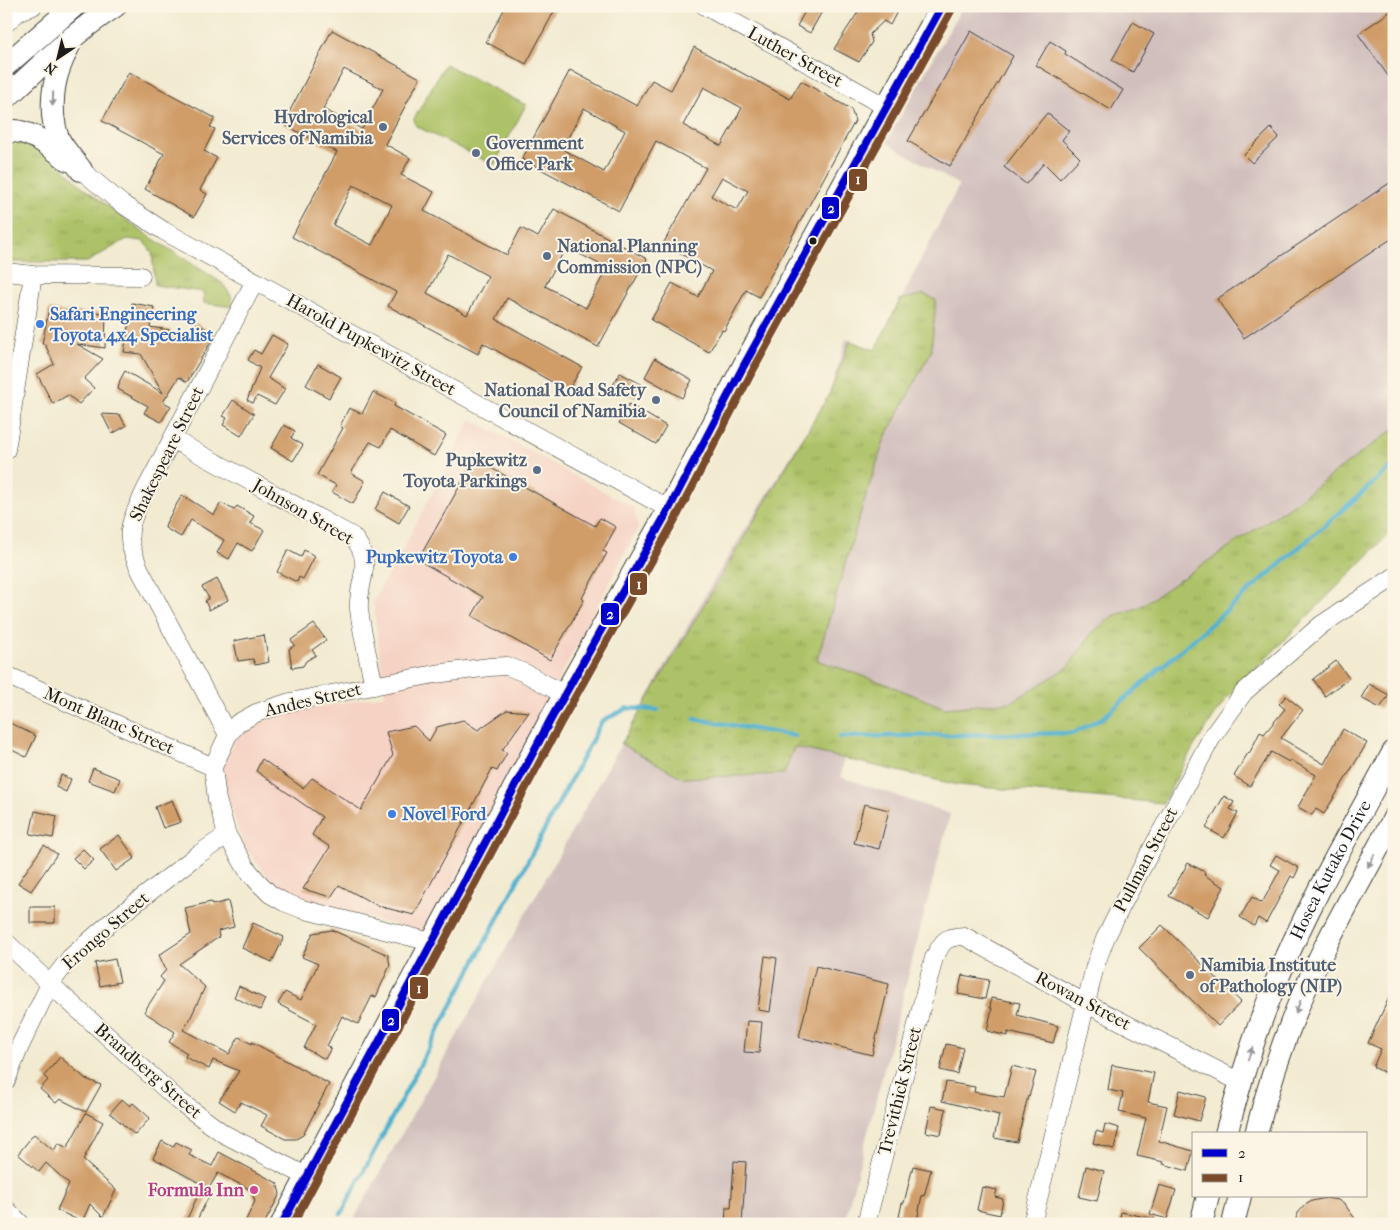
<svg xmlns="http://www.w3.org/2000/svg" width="1400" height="1230" font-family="'IM FELL French Canon',serif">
<defs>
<pattern id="grass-tufts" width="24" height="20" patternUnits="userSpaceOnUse" patternTransform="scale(1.25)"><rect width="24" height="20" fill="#adc267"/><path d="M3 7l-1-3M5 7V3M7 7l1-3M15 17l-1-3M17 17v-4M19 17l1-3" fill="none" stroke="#94a659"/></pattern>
</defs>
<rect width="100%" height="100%" fill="#fcf5e5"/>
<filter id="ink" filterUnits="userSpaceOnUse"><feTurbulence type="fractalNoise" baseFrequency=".02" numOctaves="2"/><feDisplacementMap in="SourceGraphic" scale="10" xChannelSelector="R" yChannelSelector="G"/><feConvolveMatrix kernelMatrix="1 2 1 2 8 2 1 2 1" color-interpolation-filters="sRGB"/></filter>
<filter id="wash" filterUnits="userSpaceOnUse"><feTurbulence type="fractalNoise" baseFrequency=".0096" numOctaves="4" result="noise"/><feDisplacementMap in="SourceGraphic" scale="20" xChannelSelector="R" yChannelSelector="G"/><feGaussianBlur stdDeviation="1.12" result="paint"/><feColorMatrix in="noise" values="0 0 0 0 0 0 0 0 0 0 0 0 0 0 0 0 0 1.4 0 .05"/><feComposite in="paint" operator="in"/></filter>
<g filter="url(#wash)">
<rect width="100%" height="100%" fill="#f2ebd1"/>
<!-- built -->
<path fill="#f5d2c3" d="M471 419 634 508 638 528 426 934 294 896 273 884 243 844 219 770 237 737 256 724 295 711 385 695 373 601 404 547Z"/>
<!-- industrial -->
<path fill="#d1bfbd" d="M963 6H1394V479L1082 727 846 744 841 777 950 814 844 1224H351L713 581 829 395 846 339 875 350 959 185 886 142Z"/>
<!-- grass -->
<path fill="url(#grass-tufts)" stroke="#646f42" d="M6 141 29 144 53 158 84 188 141 231 222 283 231 295 233 307 204 303 203 292 155 285 152 252 143 241 127 239 87 262H6Z
M924 294 936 300 931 352 885 438 861 511 817 660 886 684 945 708 1012 702 1068 667 1092 633 1113 616 1138 608 1287 508 1394 429V529L1226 699 1194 746 1163 803 958 785 794 747 784 774 683 778 621 744 829 395 850 341 875 350 900 300Z"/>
<!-- green -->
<path fill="#adc267" stroke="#646f42" d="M445 64 526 105 494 165 416 126 414 119Z"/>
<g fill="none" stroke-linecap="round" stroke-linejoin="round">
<!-- stream -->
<path stroke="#50b1cf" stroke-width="4.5" d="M695 719 795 736
M840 737 1074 733 1104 717 1394 465
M341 1214 602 721 628 708 658 710"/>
</g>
<g id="blocks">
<!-- building -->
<path fill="#d09d69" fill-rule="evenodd" d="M506 6H557L526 64 486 42Z
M808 6H825L810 33 797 26Z
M862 6H900L890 25 884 21 870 34 872 42 859 62 834 49Z
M1394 9V84L1358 34Z
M1133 22 1154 34 1133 72 1112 60Z
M332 30 420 78 385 144 410 158 401 175 434 192 424 211 507 255 521 228 538 237 554 209 647 259 598 347 507 298 496 319 582 367 568 391 483 343 478 354 388 306 396 292 292 237 337 152 283 124ZM344 69 383 89 362 129 323 109ZM353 185 392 205 372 245 333 225ZM566 247 607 268 586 308 545 286ZM448 254 488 276 467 315 427 293Z
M971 31 1013 56 950 166 908 141Z
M1050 41 1066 51 1065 54 1123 90 1111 110 1036 65Z
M694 47 790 99 801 81 851 109 855 121 759 297 746 290 724 331 722 330 709 352 651 320 672 283 698 297 712 271 663 244 706 168 656 141 619 211 522 159 570 70 637 106 652 80 671 90ZM704 87 742 108 721 146 683 125ZM584 108 625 131 604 172 562 149ZM722 177 748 191 737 210 711 196Z
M129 72 215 118 210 127 215 129 204 151 217 158 200 190 207 194 194 217 145 189 164 154 102 121Z
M1047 113 1069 131 1062 140 1080 158 1060 179 1044 163 1026 184 1004 167Z
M1271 128 1279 137 1252 163 1244 155Z
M1394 180V237L1244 338 1217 299Z
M132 303 154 307 150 327 169 330 186 341 196 323 215 335 187 382 179 377 163 402 171 406 161 422 144 413 148 406 118 389 120 380 125 371 163 393 141 354 124 352Z
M49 309 66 312V311L106 313 105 348 77 344 103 359 84 379 94 388 79 404 68 395 53 404 37 374 54 364 45 344H42Z
M272 335 288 344 268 378 285 389 275 405 257 396 253 403 247 400 260 368 248 360 254 350 261 354Z
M655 358 692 380 682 398 645 377Z
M318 364 341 377 329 398 306 385Z
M620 373 643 385 635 398 613 385Z
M373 392 395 403 394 406 446 435 434 456 390 430 381 447 370 442 351 473 365 481 353 504 332 492 336 485 317 475 343 428 340 426 349 408 362 414Z
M233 400 254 414 241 436 223 425 227 418 223 416Z
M629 404 666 426 656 444 619 423Z
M102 414 120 415 126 426 112 434Z
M284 425 295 431 291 438 303 445 293 461 271 448Z
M475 459 595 526 600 518 616 527 603 551 607 553 582 598 584 600 550 660 472 616 483 597 418 560Z
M385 492 409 506 399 523 375 509Z
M182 495 214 515 221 503 234 510 237 506 254 516 250 523 264 530 252 551 238 543 229 559 217 553 224 540 191 520 181 537 165 528 166 523Z
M288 550 301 557 304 550 315 556 303 579 299 577 297 582 277 572Z
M217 579 228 600 209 610 205 601 209 598 202 587Z
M314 624 326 640 312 650 316 655 306 661 303 666 292 668 289 649 295 645 291 640Z
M264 635 269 662 255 665 253 659 238 661 234 641Z
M1336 661 1349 678 1325 696 1313 679Z
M1369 684 1389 695 1380 708 1361 698Z
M1286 696 1303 710 1281 738 1324 764 1343 729 1367 743 1324 814 1316 809 1312 815 1298 807 1316 775 1291 760 1289 762 1271 752 1250 786 1234 776 1248 753 1249 754 1260 732 1264 734 1285 709 1279 704Z
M507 710 529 712 502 750 507 753 497 771 492 769 414 915 378 906 339 885 331 897 303 889 330 847 312 835 322 817 256 771 262 759 303 788 312 778 361 810 393 755 386 732 414 726 429 741 437 727 463 720 478 730Z
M6 721 36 736 26 757 6 747Z
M93 768 120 779 115 791 88 781Z
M61 775 71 779 66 792 56 787Z
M1224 796 1234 802 1230 809 1238 813 1224 838 1206 828Z
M172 800 181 822 163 828 155 807Z
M864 804 889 810 879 849 854 843Z
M35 811 57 816 53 838 30 834Z
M119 835 135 858 116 871 100 849Z
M44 845 57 854 31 891 18 883Z
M83 849 94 860 84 869 73 858Z
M1276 855 1299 868 1294 878 1291 876 1266 923 1258 918 1254 926 1240 917 1252 897 1262 903 1280 870 1270 865Z
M1188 863 1205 872 1204 875 1224 887 1208 917 1169 896Z
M228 901 234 927 218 931 219 937 179 964 205 987 189 1021 183 1030 229 1054 239 1037 252 1044V1042L329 1084 303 1135 296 1139H285L261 1126 267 1115 241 1102 235 1111 219 1101 239 1071 213 1060 209 1069 185 1057 187 1053 169 1042 175 1032 144 1012 164 981 160 977 166 970 159 955 191 934 185 908 211 902 212 905Z
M30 907H55V923H30Z
M253 923 284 937 272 962 242 948Z
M1162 925 1241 1002 1218 1026 1139 948Z
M332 930 388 955 390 965 376 997 372 996 358 1024 342 1016 327 1046 331 1048 325 1059 304 1048 316 1024 278 1004 285 992 301 1000 318 964 302 957 313 933Z
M765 956 777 958 770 1012 758 1010Z
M115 959 120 982 100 986 95 963Z
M816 966 889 984 872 1055 799 1037Z
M962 975 989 980 985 999 958 994Z
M239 986 265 999 260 1010 234 997Z
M1394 987V1077L1373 1067 1381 1049 1368 1043Z
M991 998 1020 1003 1017 1015 1058 1026 1053 1043 1008 1032V1036L987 1031 992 1008H990Z
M747 1021 762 1022 759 1053 744 1052Z
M946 1044 963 1048 957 1074 940 1070Z
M60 1057 86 1079 101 1085 86 1112 60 1099 56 1103 40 1089 48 1080 44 1076Z
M1112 1065 1154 1073 1148 1102 1167 1106 1159 1141 1193 1151 1188 1171 1163 1164 1164 1162 1137 1156 1146 1118 1119 1112 1123 1093 1108 1090Z
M1012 1066 1036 1072 1029 1097 1028 1096 1017 1142 994 1138 999 1115 942 1101 946 1082 975 1087 974 1092 1004 1097Z
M1180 1090 1206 1097 1199 1121 1174 1114Z
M122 1099 130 1106 133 1103 150 1118 135 1135 110 1113Z
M931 1106 946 1109 941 1135 926 1132Z
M86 1113 103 1122 83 1160 116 1190 103 1217 90 1204 82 1222 57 1210 69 1184 46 1163 39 1172 18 1154 34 1134 54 1151 58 1143 67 1148Z
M1105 1124 1119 1128 1114 1149 1093 1143 1096 1131 1103 1133Z
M162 1141 173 1147 176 1142 192 1150 189 1155 212 1166 219 1152 277 1183 280 1194 264 1224H244L255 1201 251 1190 218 1173 209 1188 153 1158Z
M734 1161 746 1162 742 1224H725L726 1208H731Z
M913 1166 931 1170 924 1196 922 1195 917 1221 899 1217 902 1203H904Z
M1086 1166 1104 1171 1097 1201 1079 1197Z
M1159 1185 1176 1190 1167 1219 1150 1214Z
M982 1187 997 1190 995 1197 1003 1199 1000 1215 977 1210Z
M201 1189 210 1194 195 1224H187L185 1223Z
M1326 1198 1338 1200 1345 1205 1359 1224H1294L1298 1213 1305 1205 1312 1201Z
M1121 1212 1155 1219V1224H1119Z"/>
</g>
</g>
<g filter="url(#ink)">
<use href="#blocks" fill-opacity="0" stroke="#3c3b37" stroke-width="1"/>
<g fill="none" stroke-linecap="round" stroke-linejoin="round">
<!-- minor casing -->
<g stroke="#3c3b37" stroke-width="19">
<path id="minor" d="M705 6 886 107
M6 23 17 13 33 6
M81 170 122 204 164 231 669 509
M6 272 33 275 141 276
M172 439 352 536C376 563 357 580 359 609 362 635 369 661 374 686
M6 450 33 275
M6 675 213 767
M228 735 141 572C123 533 128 528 145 491L255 281
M6 942 50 984 179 1101 224 1134 306 1176
M431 942 302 909 284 902 270 894 258 882 246 868 227 835 217 800 213 767 228 735 238 723 256 713 290 702 435 674 490 667 507 666 525 673 565 695
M6 1081 20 1046 50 984 70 958 111 922 196 856 227 835
M6 1209 21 1224
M866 1224 934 958C943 941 944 937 964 936L1085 1003 1240 1082
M1032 1224 1095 966 1105 939 1124 901 1212 737 1244 692 1321 625 1394 577"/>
</g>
<!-- major casing -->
<g stroke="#3c3b37" stroke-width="24">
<g id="major">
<path d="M73 37C59 65 51 83 53 115 54 122 55 131 58 138 63 149 74 160 81 170"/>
<path d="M6 65 74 6"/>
<path d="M6 98C41 65 75 32 115 6"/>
<path d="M6 131C29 128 51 147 68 160"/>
<path id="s1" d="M1226 1134C1239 1086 1253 1038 1272 992 1305 909 1351 830 1394 751"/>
<path d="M1256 1134C1272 1071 1295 1007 1324 949 1346 905 1371 862 1394 818"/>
<path d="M282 1224 551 719 669 509 742 369 942 6"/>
<path d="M1201 1224 1208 1196"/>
<path d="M1233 1224 1240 1196"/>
</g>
</g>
<!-- minor -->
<use href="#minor" stroke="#fff" stroke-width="18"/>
<!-- major -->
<use href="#major" stroke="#fff" stroke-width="22"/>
<!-- bus-1 casing -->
<g stroke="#fcf5e5" stroke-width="11">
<path id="bus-1" d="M282 1224 551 719 669 509 742 369 942 6"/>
</g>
<!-- bus-2 casing -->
<g stroke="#fcf5e5" stroke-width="11">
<path id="bus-2" d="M293 1224 560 724 678 514 751 374 951 11"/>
</g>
<!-- bus-1 -->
<use href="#bus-1" stroke="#0000cd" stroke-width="8"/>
<!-- bus-2 -->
<use href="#bus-2" stroke="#7a4b2a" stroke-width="8"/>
</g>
<!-- one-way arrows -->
<defs><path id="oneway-solid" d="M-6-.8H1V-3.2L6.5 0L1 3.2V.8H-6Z" transform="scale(1.25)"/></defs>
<g fill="#999">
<use href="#oneway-solid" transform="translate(53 99) rotate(91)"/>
<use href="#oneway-solid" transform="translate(1371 861) rotate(118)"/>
<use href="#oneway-solid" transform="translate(1298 1007) rotate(111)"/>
<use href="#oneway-solid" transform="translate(1250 1054) rotate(-70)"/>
</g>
</g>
<!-- markers -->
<g fill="#5c6f8a" stroke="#fcf5e5" stroke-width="2">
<circle cx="383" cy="127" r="5"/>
<circle cx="476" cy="153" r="5"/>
<circle cx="547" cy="256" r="5"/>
<circle cx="656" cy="400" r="5"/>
<circle cx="537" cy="470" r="5"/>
<circle cx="1190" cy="975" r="5"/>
</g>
<circle fill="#1c1c1c" stroke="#fcf5e5" stroke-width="2" cx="813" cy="241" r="4.5"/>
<g fill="#3f7fe0" stroke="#fcf5e5" stroke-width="2">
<circle cx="40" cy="324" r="5"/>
<circle cx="513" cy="557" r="5"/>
<circle cx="392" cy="814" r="5"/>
</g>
<circle fill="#d1479c" stroke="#fcf5e5" stroke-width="2" cx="254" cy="1190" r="5"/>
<g text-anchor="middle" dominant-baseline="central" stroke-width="4" stroke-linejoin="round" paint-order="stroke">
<!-- street labels -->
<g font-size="18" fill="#1c1c1c" stroke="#fcf5e5">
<text transform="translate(795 57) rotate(29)">Luther Street</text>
<text transform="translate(371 345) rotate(29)">Harold Pupkewitz Street</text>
<text transform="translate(167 454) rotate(-64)">Shakespeare Street</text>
<text transform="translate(303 512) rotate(30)">Johnson Street</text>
<text transform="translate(313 700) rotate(-13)">Andes Street</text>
<text transform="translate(109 721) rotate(24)">Mont Blanc Street</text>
<text transform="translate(1146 860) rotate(-62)">Pullman Street</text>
<text stroke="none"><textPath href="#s1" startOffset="285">Hosea Kutako Drive</textPath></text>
<text transform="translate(106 931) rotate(-41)">Erongo Street</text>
<text transform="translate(1083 1001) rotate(28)">Rowan Street</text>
<text transform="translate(148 1071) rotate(41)">Brandberg Street</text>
<text transform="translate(900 1091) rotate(-76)">Trevithick Street</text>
</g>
<!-- service labels -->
<g font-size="18" font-weight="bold" fill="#4e5e75" stroke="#fcf5e5" text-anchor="end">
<text x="373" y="117">Hydrological<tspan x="373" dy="21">Services of Namibia</tspan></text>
<text x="486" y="143" text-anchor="start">Government<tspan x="486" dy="21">Office Park</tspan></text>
<text x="557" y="246" text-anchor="start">National Planning<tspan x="557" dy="21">Commission (NPC)</tspan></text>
<text x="646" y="390">National Road Safety<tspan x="646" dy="21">Council of Namibia</tspan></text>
<text x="527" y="460">Pupkewitz<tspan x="527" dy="21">Toyota Parkings</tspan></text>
<text x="1200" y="965" text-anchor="start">Namibia Institute<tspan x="1200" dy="21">of Pathology (NIP)</tspan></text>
</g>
<!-- shop labels -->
<g font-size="18" font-weight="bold" fill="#366cbe" stroke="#fcf5e5" text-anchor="start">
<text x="50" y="314">Safari Engineering<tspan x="50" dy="21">Toyota 4x4 Specialist</tspan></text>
<text x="503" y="557" text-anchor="end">Pupkewitz Toyota</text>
<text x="402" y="814">Novel Ford</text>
</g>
<!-- hotel labels -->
<g font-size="18" font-weight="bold" fill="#b23c85" stroke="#fcf5e5" text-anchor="end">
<text x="244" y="1190">Formula Inn</text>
</g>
</g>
<g stroke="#fcf5e5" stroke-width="2">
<rect x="848" y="168" width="20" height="24" rx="5" fill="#7a4b2a"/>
<rect x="821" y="196" width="19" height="24" rx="5" fill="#0000cd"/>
<rect x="629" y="572" width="19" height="24" rx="5" fill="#7a4b2a"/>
<rect x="600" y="602" width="20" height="24" rx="5" fill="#0000cd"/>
<rect x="409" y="976" width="20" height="24" rx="5" fill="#7a4b2a"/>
<rect x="381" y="1008" width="19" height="24" rx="5" fill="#0000cd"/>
</g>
<g font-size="14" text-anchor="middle" font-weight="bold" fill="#fff">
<text x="858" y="184">1</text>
<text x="831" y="213">2</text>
<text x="639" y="589">1</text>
<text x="610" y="619">2</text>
<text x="419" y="993">1</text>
<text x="391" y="1025">2</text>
</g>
<!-- margin -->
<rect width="1400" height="1230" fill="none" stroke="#fcf5e5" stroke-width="25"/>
<!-- legend -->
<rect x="1192" y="1132" width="175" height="65" fill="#fcf5e5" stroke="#a29e95"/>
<rect x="1202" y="1149" width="25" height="8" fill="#0000cd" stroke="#a29e95"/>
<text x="1238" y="1158" font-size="15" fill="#1c1c1c">2</text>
<rect x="1202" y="1174" width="25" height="8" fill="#7a4b2a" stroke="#a29e95"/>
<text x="1238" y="1182" font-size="15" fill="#1c1c1c">1</text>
<!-- north arrow -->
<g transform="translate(58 58) rotate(215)" stroke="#fcf5e5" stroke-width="4" paint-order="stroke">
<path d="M0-4L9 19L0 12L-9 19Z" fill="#1c1c1c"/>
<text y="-8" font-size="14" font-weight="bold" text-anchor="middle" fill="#1c1c1c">N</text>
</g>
</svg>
